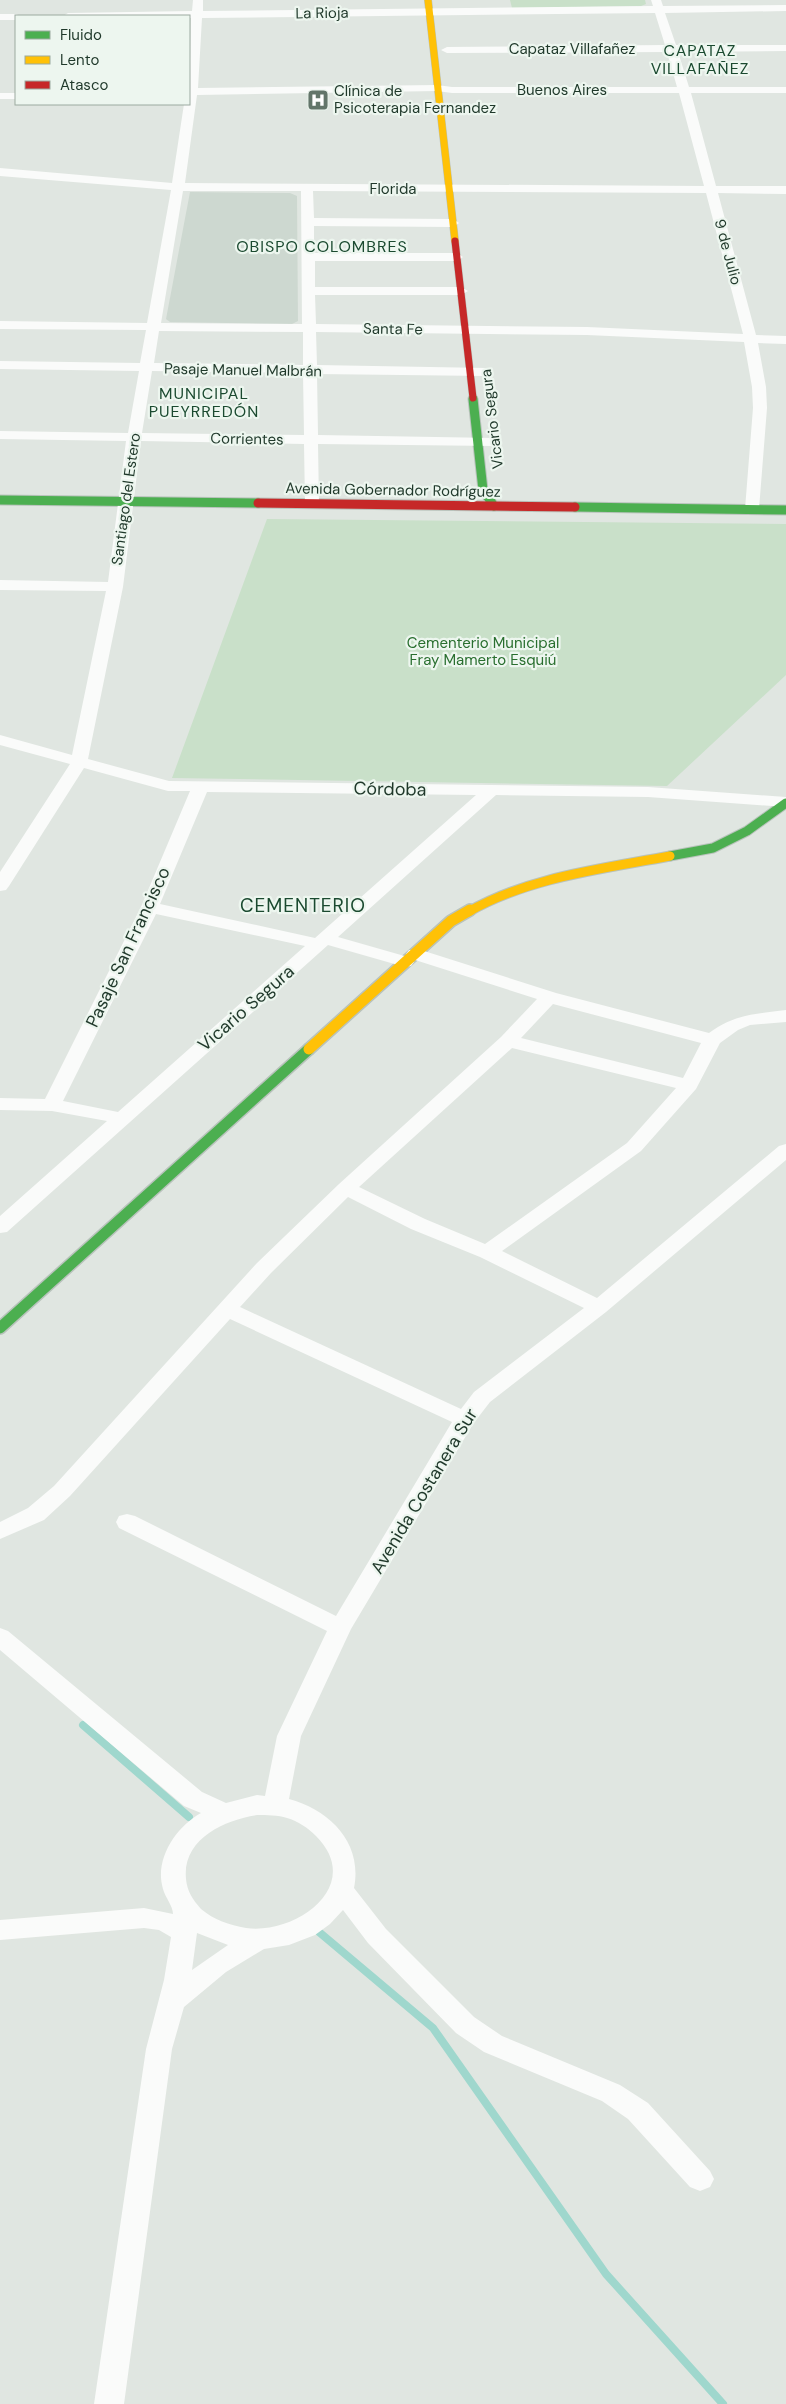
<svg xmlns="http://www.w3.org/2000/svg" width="786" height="2404" font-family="'DM Sans',sans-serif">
<rect width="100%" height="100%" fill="#e0e6e1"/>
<!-- built -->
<path fill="#cdd8d0" d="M190 192 290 193 297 196 298 321 292 324 170 322 166 319Z"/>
<!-- green -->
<path fill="#c9e0c9" d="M510 0H645L646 4 641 6 512 8Z
M267 519 786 524V675L667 786 172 778Z"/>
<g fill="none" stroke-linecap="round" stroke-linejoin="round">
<!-- stream -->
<path stroke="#9fd7cd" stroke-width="8" d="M83 1725 189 1817
M319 1932 433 2028 606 2274 723 2404"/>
<!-- fast-far2 casing -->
<g stroke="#b9c3bc" stroke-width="8">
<path id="fast-far2" d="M473 398V400"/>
</g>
<!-- fast-far1 casing -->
<g stroke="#b9c3bc" stroke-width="11">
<path id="fast-far1" d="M473 399 483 490 494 506
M0 500 258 503
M575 507 786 510
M670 856 713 848 747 831 786 803"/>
</g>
<!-- fast casing -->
<g stroke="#b9c3bc" stroke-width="14">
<path id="fast" d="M0 1328 309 1049"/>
</g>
<!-- slow-far2 casing -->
<g stroke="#b9c3bc" stroke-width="8">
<path id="slow-far2" d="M428 0 455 241"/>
</g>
<!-- slow-far1 casing -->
<g stroke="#b9c3bc" stroke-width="11">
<path id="slow-far1" d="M468 912C529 877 602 869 670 856"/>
</g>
<!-- slow casing -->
<g stroke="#b9c3bc" stroke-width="14">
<path id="slow" d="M309 1049 451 921 470 910"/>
</g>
<!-- jam-far1 casing -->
<g stroke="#b9c3bc" stroke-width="8">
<path id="jam-far1" d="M455 241 473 398"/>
</g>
<!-- jam casing -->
<g stroke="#b9c3bc" stroke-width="11">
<path id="jam" d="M258 503 575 507"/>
</g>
<!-- street -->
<path fill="#fafbfa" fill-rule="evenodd" d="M193 0H203V11L653 6 651 0H661L663 6 786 5V11L665 13 676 45H786V51L678 52 689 87H786V93H691L716 186H786V194L718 193 756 335 786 336V344L758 343 766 387 767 408 759 509 757 512H747L745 509 753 408 752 387 744 342 587 335 316 332 317 365 486 368 493 372 486 376 317 374 318 435 494 438 501 442 494 446 318 444 319 504 312 508 305 504 304 444 141 441 123 587 88 759 169 781 648 787 786 797V807L648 797 496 795 338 937 408 957 406 954 409 950H421L556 993 709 1033C735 1014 755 1014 786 1010V1022L750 1025 738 1030 720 1043 696 1089 641 1151 502 1251 597 1298 779 1146 786 1144V1160L606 1312 490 1402 473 1424 351 1629 301 1736 289 1799C330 1810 363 1843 354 1888L386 1929 474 2017 502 2036 620 2085 648 2103 710 2171 714 2179 710 2187 700 2191 690 2187 628 2119 602 2101 484 2052 456 2033 368 1943 343 1910 330 1924 315 1935 289 1945 264 1949 226 1972 184 2007 172 2049 124 2404H94L146 2049 164 1980 171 1937 159 1930 144 1928 0 1940V1920L144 1908 173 1914C173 1906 165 1897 163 1889 154 1859 176 1827 201 1813L184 1806 0 1650V1628L8 1631 202 1792 226 1803 257 1795 265 1796 277 1736 327 1631 119 1528 116 1522 119 1516 127 1514 135 1516 336 1616 452 1422 230 1319 70 1496 44 1520 0 1539V1522L28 1508 54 1486 257 1263 339 1184 501 1037 537 999 412 959 414 962 411 966 405 967 328 945 7 1232 0 1233V1216L107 1121 52 1111 0 1110V1098L45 1099 141 907 190 791H168L84 768 9 886 6 890 0 891V872L70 764 0 745V735L72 755 106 591 0 590V580L108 582 126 441 0 439V431L128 433 139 371 0 369V361L140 363 146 330 0 329V321L147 323 171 190 0 176V168L172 183 184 104H189L191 18 63 16 68 13 192 11ZM655 13 665 45 447 47 441 50 447 53 667 52 677 87H452L437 85 198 88 202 18ZM437 91 452 93H679L704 186 185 183 197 95ZM183 191H301L302 324 161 323ZM313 191 706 193 743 334 587 327 316 324 315 295H461L468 291 461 287H315V261H457L463 257 457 253H314V226L453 227 459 223 453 219 314 218ZM159 331 303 332V365L154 363ZM152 371 303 373 304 435 142 433ZM207 792 476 795 315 938 160 904ZM156 914 305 946 118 1112 63 1101ZM553 1004 701 1043 683 1078 521 1038ZM512 1048 676 1088 627 1143 485 1244 425 1219 359 1187ZM348 1197 411 1229 480 1257 584 1308 474 1392 461 1409 240 1307 271 1273ZM257 1815C267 1815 278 1815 287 1818 298 1821 308 1828 316 1836 365 1885 297 1935 246 1928 229 1925 214 1920 201 1909 193 1900 187 1891 186 1879 182 1839 224 1820 257 1815ZM197 1933 228 1945 192 1970Z
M0 14H16L21 16H16V20H0Z
M0 93H16V99H0Z"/>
<!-- fast-far2 -->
<use href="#fast-far2" stroke="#4caf50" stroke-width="7"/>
<!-- fast-far1 -->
<use href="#fast-far1" stroke="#4caf50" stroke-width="9"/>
<!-- fast -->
<use href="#fast" stroke="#4caf50" stroke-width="11"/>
<!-- slow-far2 -->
<use href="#slow-far2" stroke="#ffc107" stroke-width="7"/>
<!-- slow-far1 -->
<use href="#slow-far1" stroke="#ffc107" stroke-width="9"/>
<!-- slow -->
<use href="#slow" stroke="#ffc107" stroke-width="11"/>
<!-- jam-far1 -->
<use href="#jam-far1" stroke="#c62828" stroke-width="7"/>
<!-- jam -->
<use href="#jam" stroke="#c62828" stroke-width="9"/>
</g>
<!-- icons -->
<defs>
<g id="hospital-square" transform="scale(1.125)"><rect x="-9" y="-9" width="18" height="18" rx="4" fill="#63756a" stroke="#edf6ef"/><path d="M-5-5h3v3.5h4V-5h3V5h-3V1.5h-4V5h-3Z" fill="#fff"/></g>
</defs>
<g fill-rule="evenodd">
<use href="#hospital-square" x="318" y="100"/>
</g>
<g text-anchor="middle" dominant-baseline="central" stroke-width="4.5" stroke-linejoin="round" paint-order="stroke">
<!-- far-street labels -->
<g font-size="15" fill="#1f382a" stroke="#edf6ef">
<text transform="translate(322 13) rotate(-1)">La Rioja</text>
<text x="572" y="49">Capataz Villafañez</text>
<text x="562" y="90">Buenos Aires</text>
<text x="393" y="189">Florida</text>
<text transform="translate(728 252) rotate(75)">9 de Julio</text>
<text transform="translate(393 329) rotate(1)">Santa Fe</text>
<text transform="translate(243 370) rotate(1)">Pasaje Manuel Malbrán</text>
<text transform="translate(492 419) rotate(-97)">Vicario Segura</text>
<text transform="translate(247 439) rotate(1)">Corrientes</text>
<text transform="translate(393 490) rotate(1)">Avenida Gobernador Rodríguez</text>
<text transform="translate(126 499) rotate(-82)">Santiago del Estero</text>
</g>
<!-- far-poi labels -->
<g font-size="15" fill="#1f382a" stroke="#edf6ef" text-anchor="start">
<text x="334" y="91">Clínica de<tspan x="334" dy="17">Psicoterapia Fernandez</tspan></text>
</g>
<!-- far-park labels -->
<g font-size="15" fill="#296f2f" stroke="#edf6ef">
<text x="483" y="643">Cementerio Municipal<tspan x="483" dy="17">Fray Mamerto Esquiú</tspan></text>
</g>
<!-- far-neighbourhood labels -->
<g font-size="16" letter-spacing="1" fill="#1b4a30" stroke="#edf6ef">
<text x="700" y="50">CAPATAZ<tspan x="700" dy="18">VILLAFAÑEZ</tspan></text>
<text x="322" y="246">OBISPO COLOMBRES</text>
<text x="204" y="393">MUNICIPAL<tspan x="204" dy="18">PUEYRREDÓN</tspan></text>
</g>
<!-- street labels -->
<g font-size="18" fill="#1f382a" stroke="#edf6ef">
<text transform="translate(390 789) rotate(1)">Córdoba</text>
<text transform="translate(128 947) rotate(-65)">Pasaje San Francisco</text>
<text transform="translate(246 1008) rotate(-41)">Vicario Segura</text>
<text transform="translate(424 1491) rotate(-59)">Avenida Costanera Sur</text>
</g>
<!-- neighbourhood labels -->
<g font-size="19" letter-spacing="1" fill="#1b4a30" stroke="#edf6ef">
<text x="303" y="905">CEMENTERIO</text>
</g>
</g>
<!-- legend -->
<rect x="15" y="15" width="175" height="90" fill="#edf6ef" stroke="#9baaa0"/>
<rect x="25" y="31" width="25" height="8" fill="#4caf50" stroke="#9baaa0"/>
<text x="60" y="40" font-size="15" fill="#1f382a">Fluido</text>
<rect x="25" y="56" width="25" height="8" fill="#ffc107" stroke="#9baaa0"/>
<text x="60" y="65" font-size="15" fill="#1f382a">Lento</text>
<rect x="25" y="81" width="25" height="8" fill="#c62828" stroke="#9baaa0"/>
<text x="60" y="90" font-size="15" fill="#1f382a">Atasco</text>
</svg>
